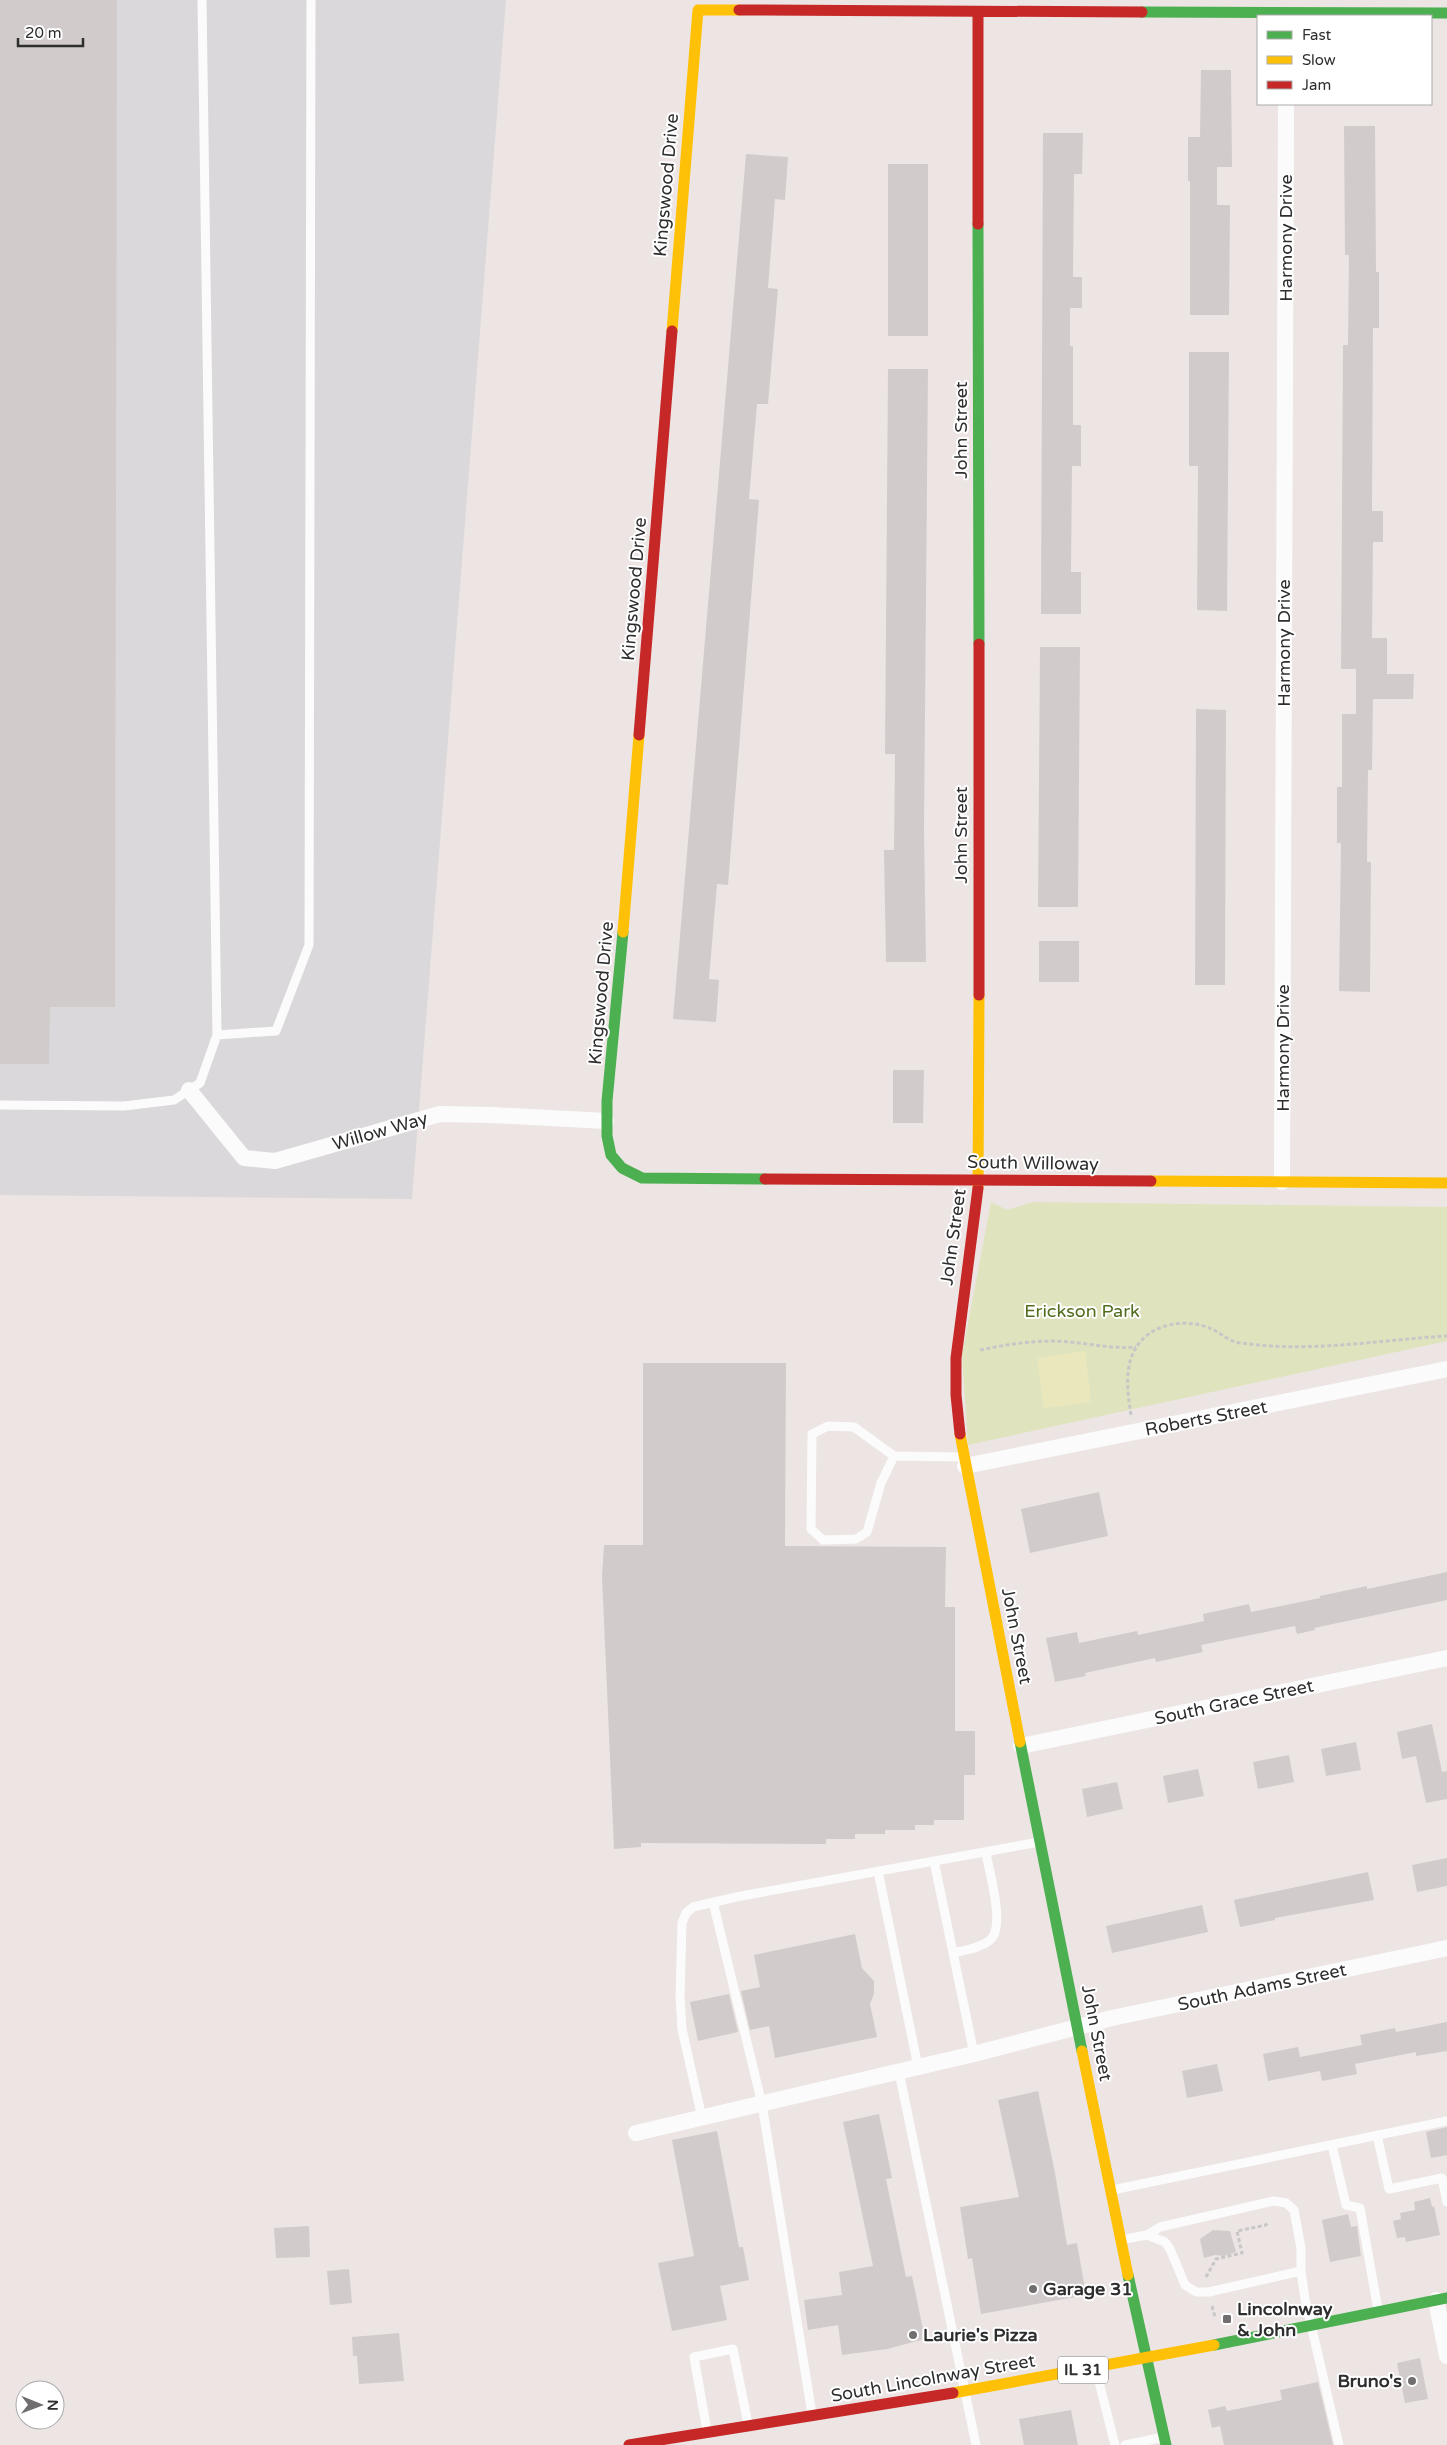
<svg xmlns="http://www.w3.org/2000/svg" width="1447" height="2445" font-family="'Varela Round',sans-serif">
<rect width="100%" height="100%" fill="#ece5e4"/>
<!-- industrial -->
<path fill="#dbd8db" d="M0 0H506L412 1199 0 1195Z"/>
<!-- green -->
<path fill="#e0e4be" d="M991 1202 1007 1210 1033 1202 1447 1207V1341L968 1445 962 1355Z"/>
<!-- pitch -->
<path fill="#ebe7bc" d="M1085 1351 1091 1402 1044 1408 1037 1358Z"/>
<!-- building -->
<path fill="#d1cccb" d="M0 0H117L115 1007H50L49 1064H0Z
M1201 70H1231L1232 167H1217V205H1230L1229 315H1190V181H1188V137H1200Z
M1344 126H1375L1376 272H1379V328H1373L1372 511H1383V542H1373L1372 638H1387V674H1414L1413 699H1373L1372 770H1368L1367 862H1371L1370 992 1339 991 1341 843H1337V787H1342V714H1356V669H1341L1343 345H1348L1349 255H1345Z
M1043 133H1083L1082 174H1074L1073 277H1082V308H1070V346H1073V425H1081V466H1072L1071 572H1081V614H1041Z
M746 154 788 157 785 200 775 199 768 288 778 289 768 404H757L749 499 759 500 728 885 717 884 709 979 719 980 716 1022 673 1019Z
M888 164H928V336H888Z
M1189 352H1229L1227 611 1197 610 1198 466H1189Z
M888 369H928L924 830 926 962H886L884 850H894L895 754H885Z
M1040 647H1080L1078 907H1038Z
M1196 709 1226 710 1225 985H1195Z
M1039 941H1079V982H1039Z
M893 1070H924L923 1123H893Z
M643 1363H786L785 1546 946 1547 945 1607H955V1731H975V1775H964V1820H934V1825H915V1830H885V1834H855V1839H826V1844L641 1843V1847L614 1849 602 1576 604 1545H643Z
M1099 1492 1108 1536 1030 1553 1021 1509Z
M1447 1572V1600L1314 1628 1315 1630 1297 1634 1295 1626 1201 1645 1203 1652 1156 1662 1155 1658 1085 1673 1086 1676 1055 1682 1046 1638 1077 1632 1079 1643 1137 1631 1138 1635 1204 1621 1203 1614 1249 1604 1251 1612 1320 1598V1596L1367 1586V1589Z
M1432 1724 1442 1772 1447 1771V1799L1426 1803 1416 1756 1402 1759 1397 1732Z
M1356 1742 1361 1770 1326 1776 1321 1749Z
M1289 1755 1294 1782 1258 1789 1253 1762Z
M1198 1769 1204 1796 1168 1803 1163 1776Z
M1117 1782 1123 1809 1087 1817 1082 1789Z
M1447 1858V1886L1417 1892 1412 1865Z
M1368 1872 1374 1900 1275 1918V1920L1240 1927 1234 1900Z
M1202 1905 1208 1932 1112 1953 1106 1926Z
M855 1934 862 1968 874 1981V1994L870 2004 877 2037 775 2058 769 2026 750 2030 741 1991 760 1987 754 1955Z
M729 1994 738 2032 698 2041 690 2002Z
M1447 2022V2051L1416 2056V2052L1355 2064 1357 2074 1322 2081 1320 2071 1268 2081 1263 2054 1298 2047 1300 2057 1362 2045 1360 2035 1395 2028 1396 2032Z
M1217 2064 1223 2091 1187 2098 1182 2071Z
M1038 2091 1055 2173 1067 2245 1077 2243 1086 2295 981 2314 972 2258 968 2259 960 2207 1019 2197 998 2100Z
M879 2114 892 2178 886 2179 906 2277 912 2276 925 2339 887 2349 842 2355 838 2325 808 2330 804 2300 842 2295 839 2272 873 2266 843 2122Z
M1447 2127V2155L1431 2158 1426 2132Z
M717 2131 739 2247H743L749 2280 720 2286 727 2320 672 2331 658 2263 694 2256 672 2140Z
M1430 2198 1432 2207 1434 2206 1440 2235 1406 2242 1405 2237 1397 2238 1393 2221 1401 2219 1400 2213 1415 2210 1414 2202Z
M1348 2214 1351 2227 1357 2226 1361 2256 1330 2262 1322 2220Z
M309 2226 310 2257 276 2258 274 2228Z
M1213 2230 1230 2231 1236 2252 1224 2256 1215 2255 1204 2258 1200 2239Z
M349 2269 352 2303 330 2305 327 2271Z
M399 2333 404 2381 359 2384 357 2356H353L352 2337Z
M1420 2358 1428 2399 1405 2403 1397 2363Z
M1318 2382 1333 2445H1224L1220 2426 1212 2428 1208 2410 1225 2406 1227 2411 1282 2400 1280 2390Z
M1071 2410 1078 2445H1024L1019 2419Z"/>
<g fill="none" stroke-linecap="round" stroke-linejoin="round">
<!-- path -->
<path stroke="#c8c7c7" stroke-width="3" stroke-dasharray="4 2.5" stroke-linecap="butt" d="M980 1350C1009 1344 1040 1339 1070 1342 1092 1344 1113 1349 1136 1347
M1131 1415C1126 1384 1122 1348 1155 1330 1173 1321 1196 1321 1214 1330 1223 1335 1230 1342 1241 1343 1310 1353 1379 1340 1447 1336
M1206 2277 1216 2259 1242 2253 1237 2231 1266 2225 1268 2222
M1212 2306 1215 2317"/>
<!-- lane -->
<path stroke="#fcfbfb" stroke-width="9" d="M202 0 217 1035 276 1031 309 945 311 0
M0 1105 124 1106 174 1100 200 1083 217 1035
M894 1456 881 1483 867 1532 856 1539 823 1540 811 1529 812 1434 828 1426 854 1427 894 1456 963 1457
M934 1861 974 2054
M878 1871 918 2067
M713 1902 762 2104 812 2414
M953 1953C965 1950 981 1948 990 1940 1006 1927 989 1872 986 1853
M899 2072 976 2445
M702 2118 682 2029 680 1997 682 1923 686 1913 693 1907 736 1897 1039 1842
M1377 2135 1389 2189 1442 2178 1447 2202
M1332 2145 1346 2205 1360 2208 1378 2310
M1112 2190 1447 2121
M1147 2235 1165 2242 1170 2249 1185 2285 1196 2292H1209L1301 2271
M1120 2240 1147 2235 1160 2227 1274 2201 1286 2203 1294 2210 1301 2248V2271L1305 2299 1339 2445
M1096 2370 1115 2445
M707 2431 694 2357 733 2349 748 2424
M1125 2445 1164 2437"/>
<!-- street -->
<path stroke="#fcfbfb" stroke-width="16" d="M189 1090 244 1158 275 1161 440 1114 492 1115 606 1121
M1282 1182 1286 104
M965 1466 1447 1369
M1021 1746 1447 1658
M636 2133 974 2054 1112 2018 1447 1948
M1436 2300 1447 2356"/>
<!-- fast -->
<path stroke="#4caf50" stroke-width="11" d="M1142 12 1447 13
M978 224 979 644
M623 932 607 1101V1136L611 1155 622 1168 642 1178 765 1179
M1020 1742 1082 2051
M1128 2275 1166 2445
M1214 2345 1447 2298"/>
<!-- slow -->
<path stroke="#ffc107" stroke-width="11" d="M672 331 698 10H739
M623 932 639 735
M1151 1181 1447 1183
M978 1188 979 995
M960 1434 1020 1742
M1082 2051 1128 2275
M953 2393 1214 2345"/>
<!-- jam -->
<path stroke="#c62828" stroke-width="11" d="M739 10 1142 12
M978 12V224
M979 644V995
M639 735 672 331
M765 1179 1151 1181
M960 1434 956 1395V1358L978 1188
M629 2445 953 2393"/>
</g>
<!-- markers -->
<g fill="#706e6e" stroke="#fff" stroke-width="2">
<circle cx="1033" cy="2289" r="5"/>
<rect x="1222" y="2314" width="10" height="10" rx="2.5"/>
<circle cx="913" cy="2335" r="5"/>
<circle cx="1412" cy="2381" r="5"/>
</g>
<g text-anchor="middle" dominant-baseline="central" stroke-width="4" stroke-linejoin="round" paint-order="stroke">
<!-- shield labels -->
<rect fill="#fff" stroke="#6d6d6d" stroke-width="1" x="1058" y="2356.5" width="50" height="27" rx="4"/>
<g font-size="16" font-weight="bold" fill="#2e2e2e">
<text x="1083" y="2370">IL 31</text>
</g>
<!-- street labels -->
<g font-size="18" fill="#2e2e2e" stroke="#fff">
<text transform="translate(666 185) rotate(-85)">Kingswood Drive</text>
<text transform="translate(1286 238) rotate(-90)">Harmony Drive</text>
<text transform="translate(961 430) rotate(-90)">John Street</text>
<text transform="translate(634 589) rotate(-85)">Kingswood Drive</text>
<text transform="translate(1284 643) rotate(-90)">Harmony Drive</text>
<text transform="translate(961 835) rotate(-90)">John Street</text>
<text transform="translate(601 993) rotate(-85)">Kingswood Drive</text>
<text transform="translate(1283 1048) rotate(-90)">Harmony Drive</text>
<text transform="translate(380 1131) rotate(-16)">Willow Way</text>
<text transform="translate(1033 1163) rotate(1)">South Willoway</text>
<text transform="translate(953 1237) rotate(-82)">John Street</text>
<text transform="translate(1206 1418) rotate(-11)">Roberts Street</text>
<text transform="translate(1017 1636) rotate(79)">John Street</text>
<text transform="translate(1234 1702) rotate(-12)">South Grace Street</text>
<text transform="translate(1262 1987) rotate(-12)">South Adams Street</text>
<text transform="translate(1097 2033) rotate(79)">John Street</text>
<text transform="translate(933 2378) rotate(-10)">South Lincolnway Street</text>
</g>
<!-- park labels -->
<g font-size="18" fill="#516c1c" stroke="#fff">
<text x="1082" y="1311">Erickson Park</text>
</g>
<!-- poi labels -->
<g font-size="18" font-weight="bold" fill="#2e2e2e" stroke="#fff" text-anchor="start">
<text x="1043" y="2289">Garage 31</text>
<text x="1237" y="2309">Lincolnway<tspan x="1237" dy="21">&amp; John</tspan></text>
<text x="923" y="2335">Laurie's Pizza</text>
<text x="1402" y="2381" text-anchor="end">Bruno's</text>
</g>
</g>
<!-- legend -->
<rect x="1257" y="15" width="175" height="90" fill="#ffffff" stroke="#ababab"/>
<rect x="1267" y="31" width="25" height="8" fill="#4caf50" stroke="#ababab"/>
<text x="1302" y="40" font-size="15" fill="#2e2e2e">Fast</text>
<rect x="1267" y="56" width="25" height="8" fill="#ffc107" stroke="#ababab"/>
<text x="1302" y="65" font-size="15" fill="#2e2e2e">Slow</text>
<rect x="1267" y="81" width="25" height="8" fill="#c62828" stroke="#ababab"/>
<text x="1302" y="90" font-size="15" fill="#2e2e2e">Jam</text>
<!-- north arrow -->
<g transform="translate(40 2405) rotate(91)"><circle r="24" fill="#ffffff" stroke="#ababab"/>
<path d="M0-4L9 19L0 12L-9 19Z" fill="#706e6e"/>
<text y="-8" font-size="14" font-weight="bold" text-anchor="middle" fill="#2e2e2e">N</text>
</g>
<!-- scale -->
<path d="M18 38v8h65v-8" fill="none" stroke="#2e2e2e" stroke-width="2.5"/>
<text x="25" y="38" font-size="15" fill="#2e2e2e" stroke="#ffffff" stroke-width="4" paint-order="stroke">20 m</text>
</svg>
